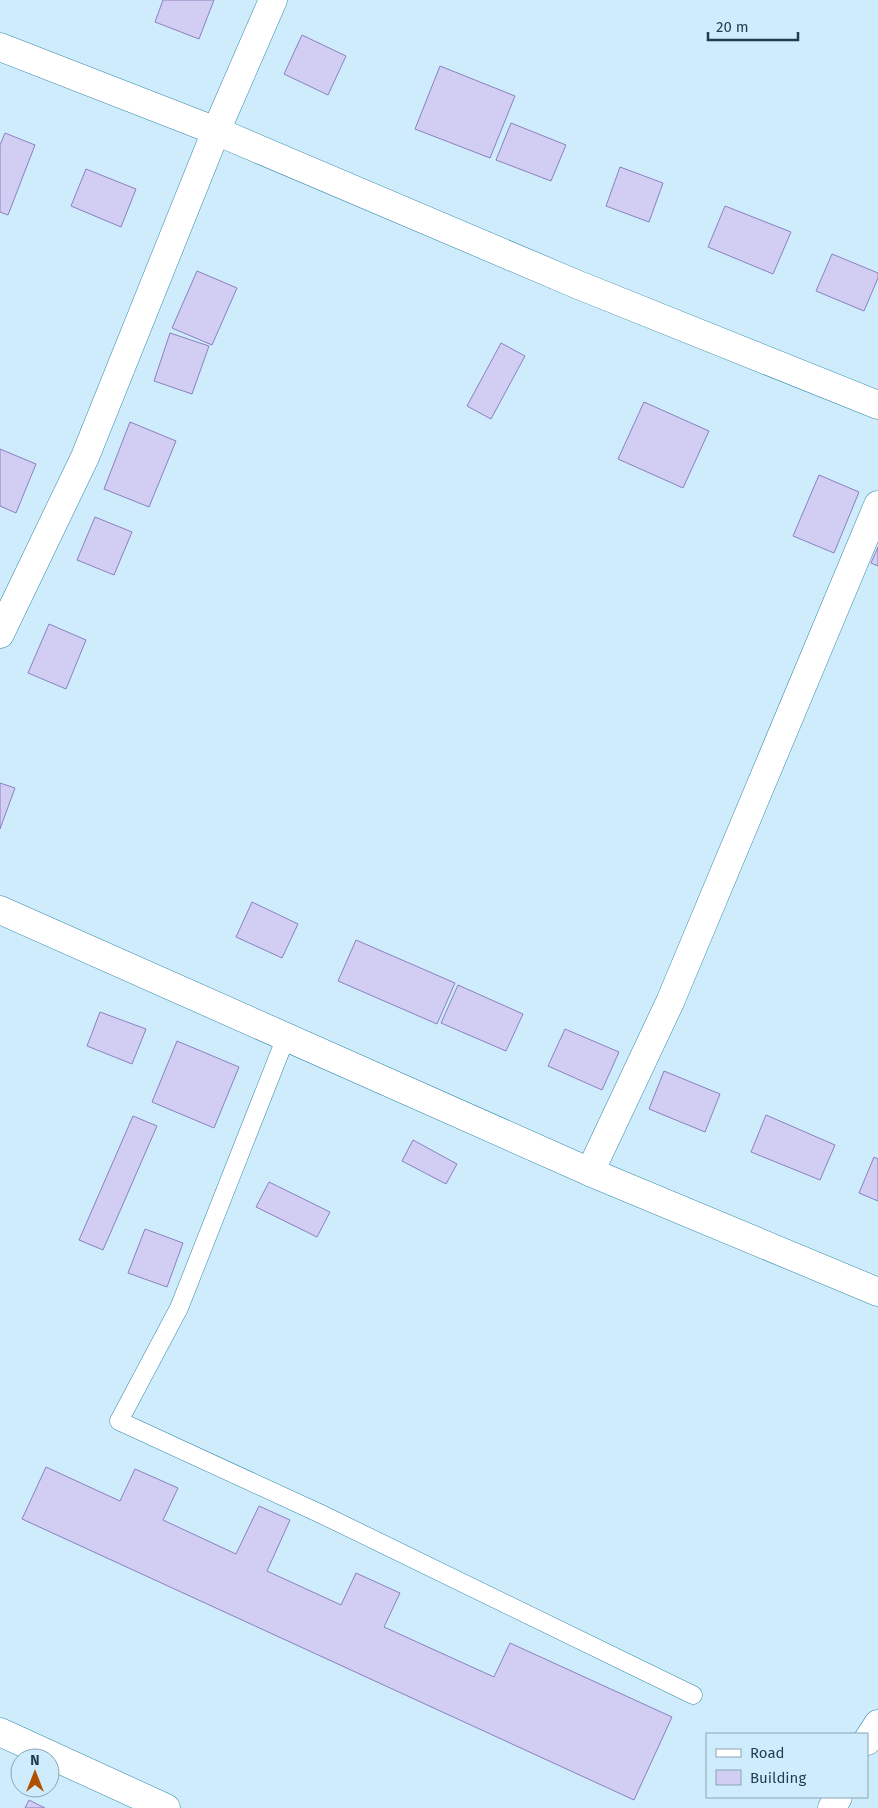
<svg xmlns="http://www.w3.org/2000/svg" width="878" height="1808" font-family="'Fira Sans',sans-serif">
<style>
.building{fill:#d1cdf3;stroke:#8a81c1}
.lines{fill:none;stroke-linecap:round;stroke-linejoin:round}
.service-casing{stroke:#3687aa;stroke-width:19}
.minor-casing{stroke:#3687aa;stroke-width:29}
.service{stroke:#fff;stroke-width:18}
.minor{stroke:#fff;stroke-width:28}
</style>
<rect width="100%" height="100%" fill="#cfecfc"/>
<g class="building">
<polygon points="163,0 214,0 199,39 155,22"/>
<polygon points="302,35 346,56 328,95 284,74"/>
<polygon points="440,66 515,96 490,158 415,129"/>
<polygon points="511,123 566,145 551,181 496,160"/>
<polygon points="5,133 35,145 8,215 0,212 0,145"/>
<polygon points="620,167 663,183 649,222 606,206"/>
<polygon points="86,169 136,189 121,227 71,206"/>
<polygon points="725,206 791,232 773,274 708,247"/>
<polygon points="832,254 878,273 878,278 864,311 816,291"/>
<polygon points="197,271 237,288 212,345 172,328"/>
<polygon points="170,333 209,346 192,394 154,381"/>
<polygon points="501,343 525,356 491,419 467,406"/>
<polygon points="644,402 709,431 683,488 618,459"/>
<polygon points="130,422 176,441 149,507 104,489"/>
<polygon points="0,449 36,464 16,513 0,506"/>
<polygon points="819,475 859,492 834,553 793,536"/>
<polygon points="95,517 132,532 114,575 77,560"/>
<polygon points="878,547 878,566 871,563"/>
<polygon points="49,624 86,640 66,689 28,673"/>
<polygon points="0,783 15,788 0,829"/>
<polygon points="252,902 298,924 282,958 236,937"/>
<polygon points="356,940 455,983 437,1024 338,981"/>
<polygon points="458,985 523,1014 506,1051 441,1023"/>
<polygon points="100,1012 146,1029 132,1064 87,1046"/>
<polygon points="565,1029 619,1052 602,1090 548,1066"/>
<polygon points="177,1041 239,1067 214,1128 152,1102"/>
<polygon points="664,1071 720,1094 705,1132 649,1109"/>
<polygon points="766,1115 835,1145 820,1180 751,1152"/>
<polygon points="133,1116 157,1126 103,1250 79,1240"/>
<polygon points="413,1140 457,1164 446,1184 402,1161"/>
<polygon points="874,1157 878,1159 878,1201 859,1193"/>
<polygon points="269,1182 330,1212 317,1237 256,1207"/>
<polygon points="145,1229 183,1243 167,1287 128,1273"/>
<polygon points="46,1467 120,1501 135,1469 178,1488 163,1520 236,1554 259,1506 290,1520 267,1571 341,1605 356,1573 400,1593 384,1627 494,1677 510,1643 672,1717 634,1800 22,1519"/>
<polygon points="29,1800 45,1808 25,1808"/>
</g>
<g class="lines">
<defs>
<polyline id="service" points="286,1037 179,1308 119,1421 321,1514 693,1695"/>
<g id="minor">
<polyline points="0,47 216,131 576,284 878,405"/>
<polyline points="0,634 85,457 216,131 273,0"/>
<polyline points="0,910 590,1172 878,1292"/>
<polyline points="590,1172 670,1002 878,505"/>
<polyline points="0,1732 166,1808"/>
<polyline points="867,1741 878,1724"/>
<polyline points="832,1808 838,1797"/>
</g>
</defs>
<use href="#service" class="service-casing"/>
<use href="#minor" class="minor-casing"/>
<use href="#service" class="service"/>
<use href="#minor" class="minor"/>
</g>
<rect x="706" y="1733" width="162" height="65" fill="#cfecfc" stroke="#88a6b6"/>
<rect x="716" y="1749" width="25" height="8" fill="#ffffff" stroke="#88a6b6"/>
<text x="750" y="1758" font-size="15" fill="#1d3e4d">Road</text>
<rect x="716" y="1770" width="25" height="15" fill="#d1cdf3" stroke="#88a6b6"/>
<text x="750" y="1783" font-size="15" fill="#1d3e4d">Building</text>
<g transform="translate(35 1773)"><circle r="24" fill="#cfecfc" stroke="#88a6b6"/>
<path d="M0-4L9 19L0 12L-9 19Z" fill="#b05101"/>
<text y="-8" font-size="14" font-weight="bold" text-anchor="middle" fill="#1d3e4d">N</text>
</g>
<path d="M708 32v8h90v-8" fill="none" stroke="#1d3e4d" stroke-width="2.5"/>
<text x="716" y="32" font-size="15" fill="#1d3e4d" stroke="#cfecfc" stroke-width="4" paint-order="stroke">20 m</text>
</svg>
